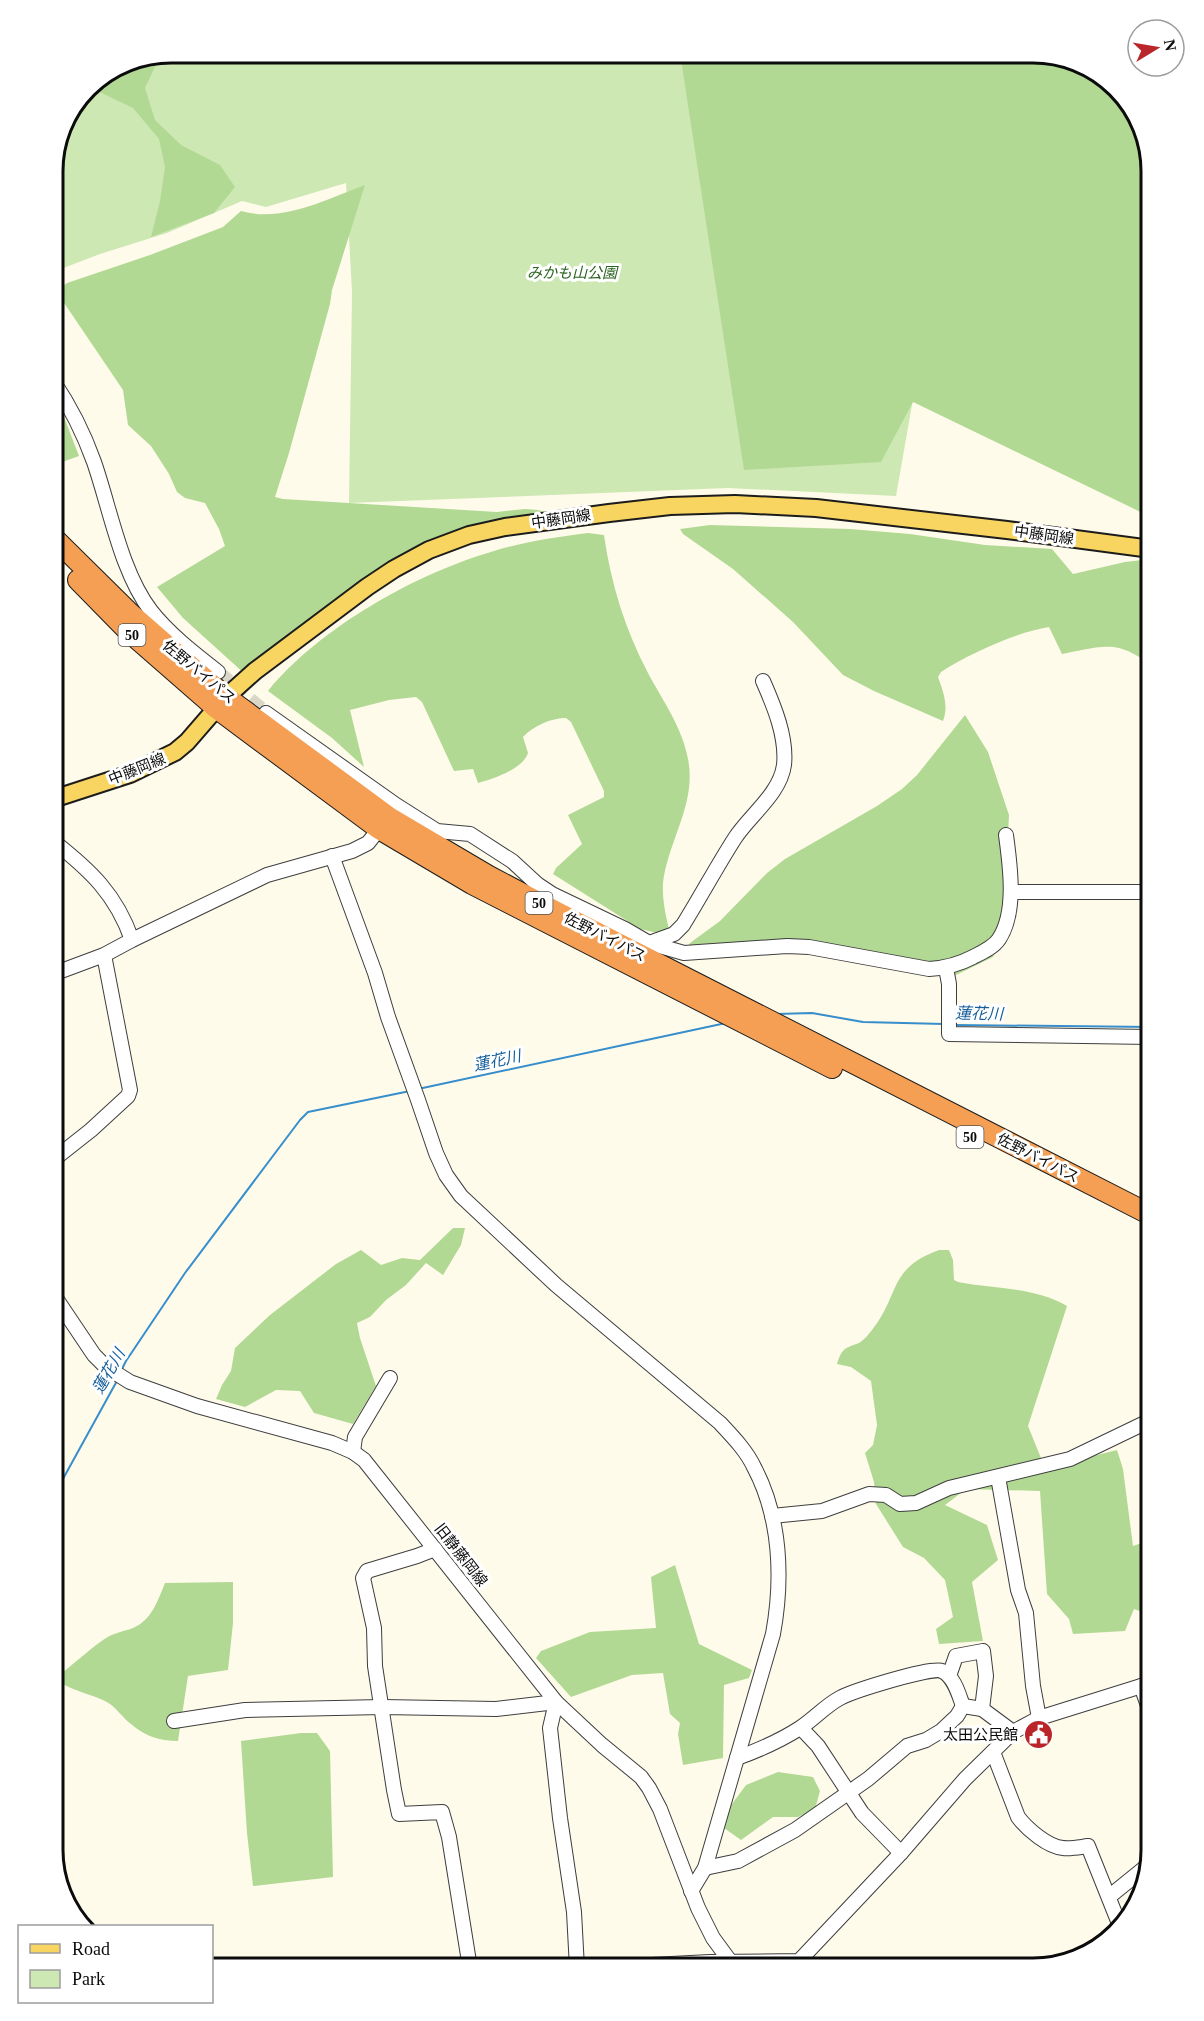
<svg xmlns="http://www.w3.org/2000/svg" width="1204" height="2021" font-family="'Times New Roman','Noto Sans JP',serif">
<style>
.green{fill:#cee8b4}
.forest{fill:#b2d994}
.lines{fill:none;stroke-linecap:round;stroke-linejoin:round}
.stream{stroke:#378ecc;stroke-width:2}
.minor-tunnel{stroke:#dad7c9;stroke-width:14;stroke-dasharray:14 7;stroke-linecap:butt}
.minor-casing{stroke:#3e3e3e;stroke-width:16}
.major-casing{stroke:#1c1c1c;stroke-width:20}
.highway-casing{stroke:#1c1c1c;stroke-width:22}
.minor{stroke:#fff;stroke-width:14}
.major{stroke:#f8d561;stroke-width:16}
.highway{stroke:#f49f53;stroke-width:20}
.labels{text-anchor:middle;stroke-width:6;stroke-linejoin:round;paint-order:stroke}
.shield{fill:#fff;stroke:#545454;stroke-width:1.5}
.shield-label{font-size:14px;font-weight:bold;fill:#0b0b0b}
.park-label{font-size:15px;font-style:italic;fill:#2a621d;stroke:#fff}
.street-label{font-size:15px;fill:#0b0b0b;stroke:#fff}
.poi-label{font-size:15px;fill:#0b0b0b;stroke:#fff;text-anchor:end}
.water-label{font-size:16px;font-style:italic;fill:#165f9b;stroke:#fff}
.rim{fill:none;stroke:#0b0b0b;stroke-width:3}
</style>
<rect width="100%" height="100%" fill="#fffbea"/>
<polygon class="green" points="171,53 1041,53 1099,73 1139,119 1151,171 1151,519 919,365 896,496 728,488 349,503 352,292 346,183 266,207 242,201 167,233 100,254 53,272 53,163 62,125 87,87 126,61"/>
<g class="forest">
<polygon points="680,53 1041,53 1099,73 1139,119 1151,171 1151,517 913,402 881,462 744,470"/>
<polygon points="161,54 145,88 155,120 181,145 220,165 235,187 214,213 151,237 160,201 165,167 159,139 133,108 89,87 87,88 126,61"/>
<path d="M365,185L332,290L330,304L289,453L275,497L283,499L497,512L525,509L538,510L553,514L379,571L330,604L295,631L246,675L183,618L157,587L225,546L219,529L205,503L185,498L177,492L169,474L151,446L128,425L123,390L56,291L67,283L150,255L223,227L241,211C282,223 327,199 365,185Z"/>
<polygon points="53,397 64,417 79,456 54,465"/>
<path d="M710,525L850,529L910,534L985,545L1052,549L1073,574L1125,562L1151,559V651L1145,660C1137,656 1128,650 1119,648C1102,644 1079,651 1062,654L1049,627C1016,632 969,654 941,672L938,677C943,691 949,706 943,721L874,691L843,675L793,622L733,569L683,534L680,529Z"/>
<path d="M588,533L604,535C611,584 625,629 648,673C663,701 682,727 688,759C697,803 668,841 663,883C662,900 666,917 670,933L662,934L640,929L553,874L556,868L582,844L568,815L604,797V791L571,722L566,718C551,718 533,726 523,737L528,753C523,769 493,779 478,783L473,769L454,771L422,702L416,697L389,700L350,710L364,767L332,738L268,691C319,628 417,573 494,551C524,542 556,537 588,533Z"/>
<polygon points="965,715 988,752 1009,815 1003,940 993,957 952,977 945,977 818,952 688,946 690,943 720,921 767,873 785,859 877,806 902,789 917,775"/>
<polygon points="453,1228 465,1228 461,1245 443,1275 426,1263 406,1285 386,1300 370,1317 357,1323 360,1338 376,1386 353,1424 314,1413 300,1391 276,1390 245,1407 216,1399 222,1385 231,1371 235,1348 270,1315 336,1264 361,1250 381,1265 402,1258 420,1260"/>
<path d="M939,1250H949L953,1260L954,1280L958,1282C994,1289 1035,1287 1067,1306L1028,1426L1045,1468L1117,1450L1123,1469L1133,1546L1150,1540L1151,1536V1615L1134,1609L1125,1631L1073,1634L1069,1619L1047,1594L1040,1491L966,1489L945,1505L987,1525L998,1560L972,1582L983,1641L939,1644L936,1629L953,1617L945,1580L924,1558L903,1547L876,1504L874,1482L865,1453L873,1445L877,1425L871,1381L851,1367L837,1364C838,1360 840,1354 843,1351C846,1347 854,1345 859,1343C864,1340 869,1334 872,1330C900,1295 888,1268 939,1250Z"/>
<polygon points="675,1565 699,1644 752,1670 749,1678 724,1685 723,1758 683,1765 678,1734 680,1723 670,1714 663,1673 632,1675 571,1697 536,1658 541,1651 590,1632 656,1628 651,1577"/>
<path d="M233,1582V1623L228,1670L188,1676L178,1741C159,1741 145,1736 131,1724C123,1718 118,1710 110,1704C93,1693 70,1692 55,1678C72,1666 86,1652 103,1640C112,1633 122,1632 133,1628C152,1620 158,1600 165,1583Z"/>
<polygon points="301,1733 317,1733 330,1751 333,1877 253,1886 247,1833 241,1741"/>
<polygon points="778,1772 813,1777 820,1791 815,1809 798,1817 773,1817 741,1840 724,1828 729,1808 746,1785"/>
</g>
<g class="lines">
<g class="stream">
<polyline points="776,1014 812,1013 863,1022 944,1024"/>
<polyline points="955,1025 1151,1027"/>
<polyline points="418,1089 726,1023"/>
<polyline points="121,1371 126,1361 185,1273 300,1120 308,1112 410,1091"/>
<polyline points="53,1497 118,1379"/>
</g>
<polyline class="minor-tunnel" points="218,672 266,713"/>
<defs>
<g id="minor">
<path d="M53,381C70,406 84,434 94,462C110,508 121,572 151,611C169,634 195,654 218,672"/>
<path d="M266,713L396,805L437,831L470,834L512,861L537,884L552,894L625,929L649,943L684,953L787,946L809,947L929,969C945,968 958,965 973,957C981,953 994,947 999,939C1017,912 1010,865 1006,835"/>
<path d="M53,841C90,870 116,894 132,940"/>
<path d="M332,856L375,973L388,1017L418,1100L436,1153L446,1175L461,1196L556,1285L720,1423C732,1436 746,1450 754,1467C781,1518 783,1579 773,1634L705,1868L691,1891"/>
<polyline points="1011,892 1151,892"/>
<path d="M649,943L674,934L683,925C701,896 717,866 735,838C750,815 780,794 784,765C787,737 774,706 763,681"/>
<polyline points="946,968 949,984 949,1034 1151,1037"/>
<polyline points="53,974 104,955 132,940 267,875 352,851 368,843 383,824"/>
<polyline points="53,1160 91,1130 128,1096 130,1090 104,955"/>
<polyline points="53,1294 94,1355 106,1367 130,1382 197,1406 332,1443 353,1452 364,1460 556,1702 602,1745 641,1777 649,1788 660,1809 698,1908 713,1938 735,1968"/>
<polyline points="353,1452 355,1437 390,1378"/>
<polyline points="998,1477 1018,1590 1026,1613 1033,1686 1039,1718"/>
<polyline points="772,1516 822,1511 869,1494 886,1495 900,1504 916,1503 949,1488 1070,1459 1151,1420"/>
<polyline points="435,1549 417,1556 367,1571 363,1578 374,1628 375,1666 394,1790 399,1814 442,1812 449,1837 470,1968"/>
<polyline points="949,1676 956,1656 983,1651 986,1676 982,1709 1013,1732"/>
<polyline points="1141,1686 1151,1714"/>
<polyline points="174,1721 245,1710 382,1707 496,1709 556,1702 550,1728 560,1818 574,1912 577,1968"/>
<polyline points="801,1728 818,1746 862,1813 901,1853"/>
<path d="M993,1752L1018,1817C1027,1829 1048,1847 1063,1848C1071,1849 1080,1847 1088,1846L1120,1926"/>
<path d="M737,1758C759,1750 780,1741 800,1728C814,1719 825,1706 840,1698C853,1691 932,1666 942,1671C954,1676 959,1695 963,1706"/>
<polyline points="705,1868 738,1861 795,1830 868,1779 907,1746 926,1740 941,1731 957,1716 963,1706 982,1709"/>
<polyline points="1110,1896 1147,1866"/>
<polyline points="799,1961 813,1968"/>
<polyline points="594,1968 710,1962 799,1961 901,1853 965,1779 1013,1732 1039,1718 1151,1683"/>
</g>
<polyline id="major" points="53,799 130,774 175,752 187,742 226,697 255,671 367,587 394,569 429,550 469,535 505,527 609,513 670,506 735,504 816,508 1007,530 1151,549"/>
<g id="highway">
<polyline points="53,537 131,614 226,697 256,719 389,817 489,876 555,911 1151,1215"/>
<polyline points="78,580 129,632 216,708 379,829 472,884 832,1068"/>
</g>
</defs>
<use href="#minor" class="minor-casing"/>
<use href="#major" class="major-casing"/>
<use href="#highway" class="highway-casing"/>
<use href="#minor" class="minor"/>
<use href="#major" class="major"/>
<use href="#highway" class="highway"/>
</g>
<defs>
<symbol id="civic-disc" viewBox="-11 -11 22 22"><circle r="9.5" fill="#ba252a" stroke="#fff"/><path d="M-.6-6.5H3V-4.5H.6V-3L4-1V1h2V6H-6V1h2V-1L-.6-3ZM-1.2 2.5V6h2.4V2.5Z" fill="#fff"/></symbol>
</defs>
<g fill-rule="evenodd">
<use href="#civic-disc" x="1022" y="1718" width="33" height="33"/>
</g>
<g class="labels">
<g class="shield">
<rect x="118.5" y="624" width="27" height="22" rx="4.5"/>
<rect x="525.5" y="892" width="27" height="22" rx="4.5"/>
<rect x="956.5" y="1126" width="27" height="22" rx="4.5"/>
</g>
<g class="shield-label">
<text x="132" y="640">50</text>
<text x="539" y="908">50</text>
<text x="970" y="1142">50</text>
</g>
<g class="park-label">
<text x="572" y="278">みかも山公園</text>
</g>
<g class="street-label">
<text transform="translate(561 519) rotate(-8)" y="5">中藤岡線</text>
<text transform="translate(1044 535) rotate(8)" y="5">中藤岡線</text>
<text transform="translate(199 672) rotate(40)" y="5">佐野バイパス</text>
<text transform="translate(137 769) rotate(-22)" y="5">中藤岡線</text>
<text transform="translate(605 937) rotate(27)" y="5">佐野バイパス</text>
<text transform="translate(1038 1158) rotate(27)" y="5">佐野バイパス</text>
<text transform="translate(461 1555) rotate(52)" y="5">旧静藤岡線</text>
</g>
<g class="poi-label">
<text x="1018" y="1740">太田公民館</text>
</g>
<g class="water-label">
<text transform="translate(979 1013) rotate(1)" y="6">蓮花川</text>
<text transform="translate(497 1060) rotate(-12)" y="6">蓮花川</text>
<text transform="translate(108 1371) rotate(-60)" y="6">蓮花川</text>
</g>
</g>
<path d="M0 0H1204V2021H0ZM171 63H1033A108 108 0 0 1 1141 171V1850A108 108 0 0 1 1033 1958H171A108 108 0 0 1 63 1850V171A108 108 0 0 1 171 63Z" fill="#fff" fill-rule="evenodd"/>
<path class="rim" d="M171 63H1033A108 108 0 0 1 1141 171V1850A108 108 0 0 1 1033 1958H171A108 108 0 0 1 63 1850V171A108 108 0 0 1 171 63Z"/>
<rect x="18" y="1925" width="195" height="78" fill="#ffffff" stroke="#9d9d9d" stroke-width="1.5"/>
<rect x="30" y="1944" width="30" height="9" fill="#f8d561" stroke="#9d9d9d" stroke-width="1.5"/>
<text x="72" y="1955" font-size="18" fill="#0b0b0b">Road</text>
<rect x="30" y="1970" width="30" height="18" fill="#cee8b4" stroke="#9d9d9d" stroke-width="1.5"/>
<text x="72" y="1985" font-size="18" fill="#0b0b0b">Park</text>
<g transform="translate(1156 48) rotate(79)"><circle r="28" fill="#ffffff" stroke="#9d9d9d" stroke-width="1.5"/>
<path d="M0-4.5L10 22L0 15L-10 22Z" fill="#ba252a"/>
<text y="-9" font-size="16" font-weight="bold" text-anchor="middle" fill="#0b0b0b">N</text>
</g>
</svg>
